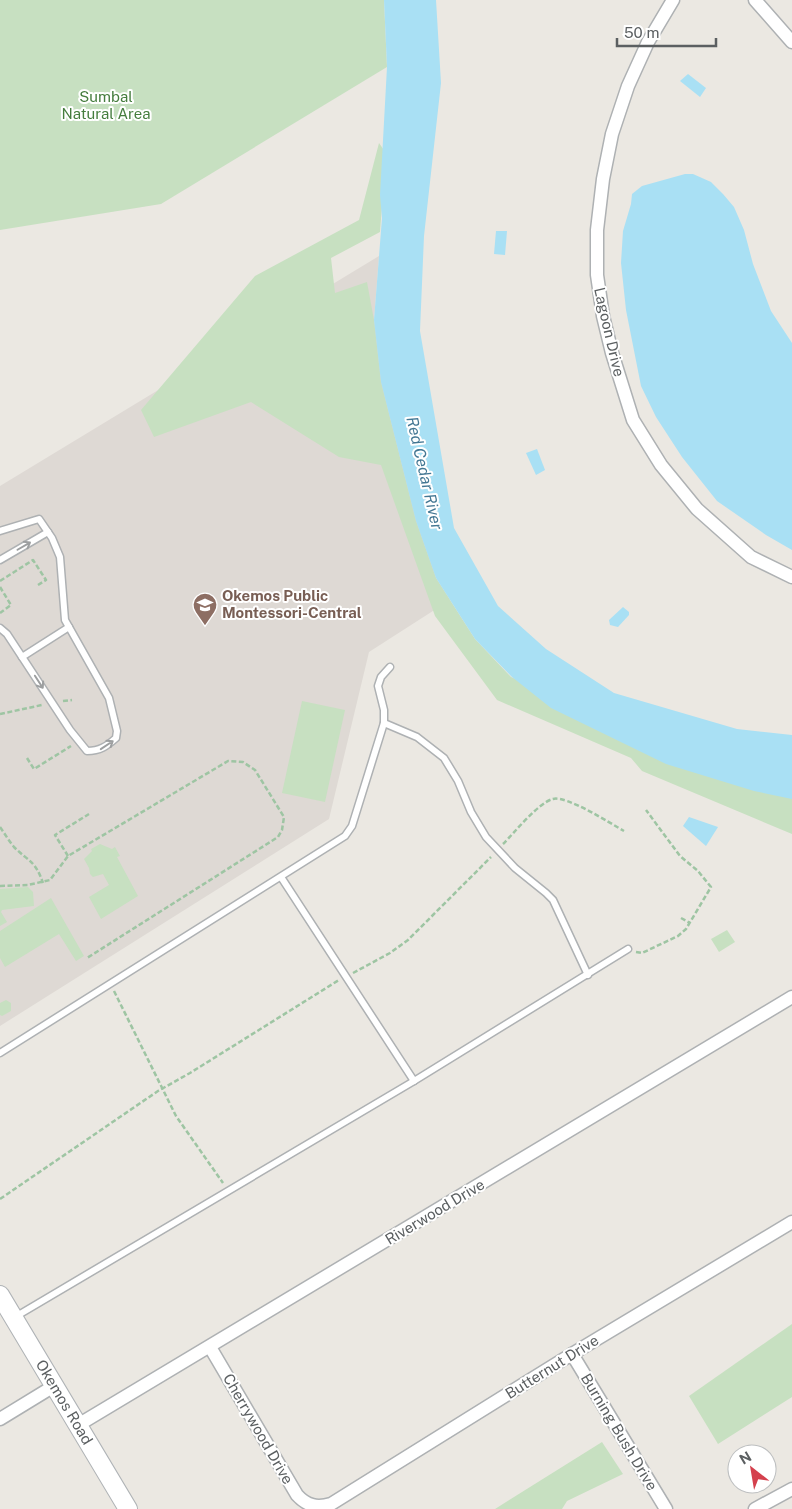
<svg xmlns="http://www.w3.org/2000/svg" width="792" height="1509" font-family="'Public Sans',sans-serif">
<style>
.education{fill:#ded9d4}
.green{fill:#c7e0c1}
.water{fill:#a9e0f4}
.lines{fill:none;stroke-linecap:round;stroke-linejoin:round}
.service-casing{stroke:#aeb1b3;stroke-width:9}
.minor-casing{stroke:#aeb1b3;stroke-width:15}
.secondary-casing{stroke:#afb3b6;stroke-width:20}
.path{stroke:#9ec5a3;stroke-width:2.5;stroke-dasharray:5 2.5;stroke-linecap:butt}
.service{stroke:#fff;stroke-width:6}
.minor{stroke:#fff;stroke-width:12}
.secondary{stroke:#fff;stroke-width:18}
.oneway{stroke:#9d9fa0}
.labels{text-anchor:middle;stroke-width:4;stroke-linejoin:round;paint-order:stroke}
.park-label{font-size:15px;fill:#457d3e;stroke:#fff}
.street-label{font-size:15px;fill:#5b5f61;stroke:#fff}
.education-label{font-size:15px;font-weight:bold;fill:#785e54;stroke:#fff;text-anchor:start}
.water-label{font-size:16px;font-style:italic;fill:#437793;stroke:#fff}
</style>
<rect width="100%" height="100%" fill="#ebe8e2"/>
<polygon class="education" points="379,256 374,320 436,578 450,600 369,652 329,819 0,1026 0,486"/>
<g class="green">
<polygon points="0,0 384,0 387,67 161,204 0,230"/>
<polygon points="379,143 386,153 380,232 331,258 335,293 367,282 374,320 381,382 416,521 436,578 475,639 511,677 792,795 792,834 642,771 631,758 497,700 435,616 381,465 339,457 251,402 154,437 141,410 255,276 359,220"/>
<polygon points="302,701 345,710 325,802 282,793"/>
<polygon points="100,844 112,849 115,847 120,856 117,857 138,896 101,919 89,897 109,885 103,874 93,877 90,874 89,868 84,859 92,851 91,849"/>
<polygon points="28,887 33,892 34,906 2,910 1,912 7,922 0,926 0,889"/>
<polygon points="51,898 84,956 76,961 59,934 5,967 0,958 0,931"/>
<polygon points="727,930 735,942 719,952 711,939"/>
<polygon points="6,1000 11,1003 11,1011 2,1016 0,1015 0,1003"/>
<polygon points="792,1324 792,1397 718,1444 689,1396"/>
<polygon points="602,1442 623,1474 567,1501 562,1509 495,1509"/>
</g>
<g class="water">
<polygon points="384,0 436,0 441,83 424,236 420,331 454,528 498,606 546,649 614,693 737,729 792,735 792,799 754,791 666,764 551,708 512,677 475,639 436,578 416,521 381,382 374,320 382,218 380,195 387,67"/>
<polygon points="688,74 706,88 700,97 680,81"/>
<polygon points="685,174 693,174 711,182 723,194 734,207 744,230 753,264 771,311 792,343 792,550 766,535 717,501 682,457 656,417 641,386 626,310 621,263 623,231 631,204 632,194 642,186"/>
<polygon points="496,231 507,231 505,255 494,254"/>
<polygon points="537,449 545,470 536,475 526,453"/>
<polygon points="623,607 629,612 629,615 618,627 610,625 609,620"/>
<polygon points="689,817 718,827 706,846 683,826"/>
</g>
<g class="lines">
<defs>
<g id="service">
<path d="M0,531L39,519L52,538L60,557L65,620L109,698L117,731L116,738C107,746 100,751 87,751L70,730L7,634L0,628"/>
<polyline points="0,560 48,532"/>
<polyline points="22,657 69,627"/>
<polyline points="384,723 417,737 444,758 458,781 471,812 486,837 515,868 546,893 553,900 588,975"/>
<polyline points="281,877 414,1081"/>
<polyline points="0,1053 345,836 352,826 384,723 384,710 378,686 381,677 390,667"/>
<polyline points="15,1317 414,1081 628,949"/>
</g>
<g id="minor">
<polyline points="673,0 648,42 628,86 612,134 603,179 597,230 597,275 603,316 612,353 633,420 661,465 697,509 751,557 792,577"/>
<polyline points="755,0 792,42"/>
<path d="M210,1347L297,1495C307,1506 317,1508 331,1504L572,1354L792,1222"/>
<polyline points="572,1354 666,1509"/>
<polyline points="0,1419 54,1386"/>
<polyline points="78,1425 792,997"/>
<polyline points="755,1509 792,1489"/>
</g>
<g id="secondary">
<path id="s1" d="M0,1295L128,1509"/>
</g>
</defs>
<use href="#service" class="service-casing"/>
<use href="#minor" class="minor-casing"/>
<use href="#secondary" class="secondary-casing"/>
<g class="path">
<polyline points="0,581 33,560 46,580 38,585"/>
<polyline points="0,587 11,605 0,613"/>
<polyline points="63,701 72,700"/>
<polyline points="0,714 42,705"/>
<polyline points="27,758 34,769 71,746"/>
<path d="M0,827C5,834 9,841 14,847C29,862 35,860 43,883"/>
<path d="M503,844C514,833 539,802 553,799C566,795 610,823 624,831"/>
<polyline points="68,856 55,835 89,814"/>
<polyline points="0,886 28,885 50,880 68,856 228,761 243,762 255,770 284,817 282,830 278,837 87,958"/>
<polyline points="681,918 690,923"/>
<polyline points="636,952 642,953 678,936 686,929 711,887 698,871 680,856 646,810"/>
<polyline points="353,973 390,953 408,940 491,857"/>
<polyline points="114,991 176,1116 223,1183"/>
<polyline points="0,1199 158,1091 190,1073 339,980"/>
</g>
<use href="#service" class="service"/>
<use href="#minor" class="minor"/>
<use href="#secondary" class="secondary"/>
</g>
<defs><path id="oneway-shaft" d="M-6 0H5M1.5-3L5.5 0L1.5 3" fill="none" stroke-width="1.6" stroke-linecap="round" stroke-linejoin="round" transform="scale(1.25)"/></defs>
<g class="oneway">
<use href="#oneway-shaft" transform="translate(24 546) rotate(-30)"/>
<use href="#oneway-shaft" transform="translate(39 682) rotate(57)"/>
<use href="#oneway-shaft" transform="translate(107 745) rotate(-34)"/>
</g>
<defs>
<symbol id="school-pin" viewBox="-11 -11 22 30"><path d="M0 17L-7.5 6A9.5 9.5 0 1 1 7.5 6Z" fill="#8d6e63" stroke="#fff"/><path d="M0-5L7-2L0 1L-7-2ZM-4 1L0 2.5L4 1V4Q0 6-4 4Z" fill="#fff"/></symbol>
</defs>
<g fill-rule="evenodd">
<use href="#school-pin" x="191" y="591" width="28" height="38"/>
</g>
<g class="labels">
<g class="park-label">
<text x="106" y="102">Sumbal<tspan x="106" dy="17">Natural Area</tspan></text>
</g>
<g class="street-label">
<text transform="translate(609 332) rotate(77)" y="5">Lagoon Drive</text>
<text transform="translate(435 1212) rotate(-31)" y="5">Riverwood Drive</text>
<text transform="translate(552 1367) rotate(-32)" y="5">Butternut Drive</text>
<text dy="5" stroke="none"><textPath href="#s1" startOffset="125">Okemos Road</textPath></text>
<text transform="translate(258 1429) rotate(60)" y="5">Cherrywood Drive</text>
<text transform="translate(619 1432) rotate(59)" y="5">Burning Bush Drive</text>
</g>
<g class="education-label">
<text x="222" y="601">Okemos Public<tspan x="222" dy="17">Montessori-Central</tspan></text>
</g>
<g class="water-label">
<text transform="translate(425 473) rotate(77)" y="6">Red Cedar River</text>
</g>
</g>
<g transform="translate(752 1469) rotate(329)"><circle r="24" fill="#ffffff" stroke="#bdbfc0"/>
<path d="M0-4L9 19L0 12L-9 19Z" fill="#d4404d"/>
<text y="-8" font-size="14" font-weight="bold" text-anchor="middle" fill="#5b5f61">N</text>
</g>
<path d="M617 38v8h99v-8" fill="none" stroke="#5b5f61" stroke-width="2.5"/>
<text x="624" y="38" font-size="15" fill="#5b5f61" stroke="#ffffff" stroke-width="4" paint-order="stroke">50 m</text>
</svg>
